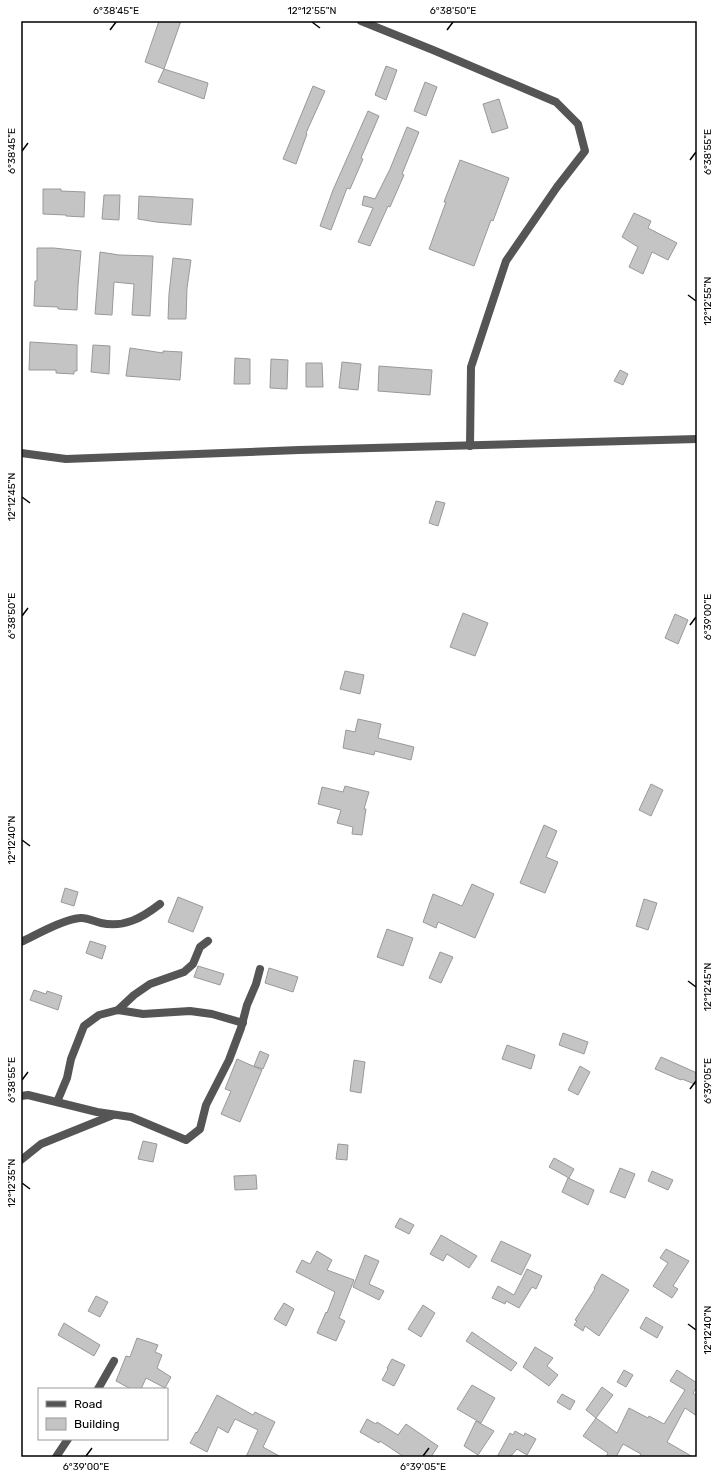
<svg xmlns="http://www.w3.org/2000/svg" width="718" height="1478" font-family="Rubik,sans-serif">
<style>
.building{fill:#c4c4c4;stroke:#999}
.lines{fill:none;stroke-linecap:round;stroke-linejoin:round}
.street{stroke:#555;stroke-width:8}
.ticks{fill:none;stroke:#000;stroke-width:1.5}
.neatline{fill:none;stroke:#000;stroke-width:1.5}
.ticks-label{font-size:10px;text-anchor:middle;fill:#000}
</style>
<rect width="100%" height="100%" fill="#fff"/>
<g class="building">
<polygon points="159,21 181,21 164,69 145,62"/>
<polygon points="386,66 397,70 386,100 375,95"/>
<polygon points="164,69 208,83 204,99 158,82"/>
<polygon points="425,82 437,87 426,116 414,111"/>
<polygon points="313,86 325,91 306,133 307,134 296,164 283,159"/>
<polygon points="499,99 508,128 492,133 483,104"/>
<polygon points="368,111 379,116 361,158 363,159 350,189 347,188 331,230 320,226 333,190"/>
<polygon points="407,127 419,132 402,174 404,175 390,207 388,206 370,246 358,242 373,208 362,205 364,196 375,199 390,169"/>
<polygon points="460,160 509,178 493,221 491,220 474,266 429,249 446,202 444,202"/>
<polygon points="43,189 61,189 61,191 85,192 84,217 66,216 66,215 43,214"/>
<polygon points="104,195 120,195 119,220 102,219"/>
<polygon points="139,196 193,199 191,225 156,222 138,219"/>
<polygon points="634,213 651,221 648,228 677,243 668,260 652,252 643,274 629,267 638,247 622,237"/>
<polygon points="37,248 54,248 81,251 78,286 77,310 58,309 58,307 34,306 35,281 37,281"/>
<polygon points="100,252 119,255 153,256 150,316 132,315 134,284 114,282 112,315 95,314"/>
<polygon points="173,258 191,260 187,288 186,319 168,319 169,294"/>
<polygon points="30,342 77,345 77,371 74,371 74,374 56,373 56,370 29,370"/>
<polygon points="93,345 110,346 109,374 91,372"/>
<polygon points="130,348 163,353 163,351 182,352 180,380 126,376"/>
<polygon points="235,358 250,359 250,384 234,384"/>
<polygon points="271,359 288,360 287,389 270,388"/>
<polygon points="342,362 361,364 358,390 339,388"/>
<polygon points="306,363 322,363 323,387 306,387"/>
<polygon points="379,366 432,370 430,395 378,391"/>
<polygon points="620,370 628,374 623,385 614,381"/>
<polygon points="436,501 445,503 438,526 429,523"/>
<polygon points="463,613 488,623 475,656 450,647"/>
<polygon points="675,614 688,620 678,644 665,638"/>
<polygon points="345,671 364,675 360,694 340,689"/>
<polygon points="358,719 381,724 378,738 414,747 411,760 375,751 374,755 343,748 346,730 355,732"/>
<polygon points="651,784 663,790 651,816 639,810"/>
<polygon points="345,786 369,792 364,809 366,809 362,835 352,834 353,827 337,823 341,810 318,804 322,787 343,792"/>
<polygon points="544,825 557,831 546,857 558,862 545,893 520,883"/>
<polygon points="472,884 494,894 475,938 438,922 436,928 423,922 433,894 462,906"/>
<polygon points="65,888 78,892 74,906 61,902"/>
<polygon points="178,897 203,907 193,932 168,922"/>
<polygon points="644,899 657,903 648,930 636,926"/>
<polygon points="387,929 413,938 403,966 377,957"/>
<polygon points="90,941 106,946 102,959 86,953"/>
<polygon points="440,952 453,957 441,983 429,978"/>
<polygon points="198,966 224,974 220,985 194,977"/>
<polygon points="269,968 298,977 293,992 265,983"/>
<polygon points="34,990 46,994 47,991 62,996 58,1010 30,1000"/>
<polygon points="563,1033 588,1042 584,1054 559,1045"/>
<polygon points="507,1045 535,1055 531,1069 502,1059"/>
<polygon points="260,1051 269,1055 263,1069 254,1066"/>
<polygon points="661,1057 697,1073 697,1085 682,1079 681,1080 655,1069"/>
<polygon points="237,1059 262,1070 240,1122 221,1114 231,1091 225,1089"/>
<polygon points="354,1060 365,1062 361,1093 350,1091"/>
<polygon points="580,1066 590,1072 578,1095 568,1090"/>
<polygon points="143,1141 157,1144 153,1162 138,1159"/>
<polygon points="338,1144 348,1145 347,1160 336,1159"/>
<polygon points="554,1158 574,1169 569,1178 549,1167"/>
<polygon points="620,1168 635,1174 625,1198 610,1192"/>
<polygon points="652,1171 673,1180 668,1190 648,1181"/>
<polygon points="256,1175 257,1189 235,1190 234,1176"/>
<polygon points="568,1178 594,1190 588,1205 562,1192"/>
<polygon points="400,1218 414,1225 409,1234 395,1227"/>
<polygon points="441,1235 477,1256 469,1268 447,1254 443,1261 430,1254"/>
<polygon points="501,1241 531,1255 521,1275 491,1261"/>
<polygon points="666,1249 689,1261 673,1286 678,1289 672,1298 653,1286 668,1263 660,1258"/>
<polygon points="317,1251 332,1260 327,1270 354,1280 339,1318 345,1321 336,1341 317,1333 326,1312 327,1313 335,1292 296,1272 302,1260 310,1264"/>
<polygon points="365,1255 379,1261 369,1284 384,1291 379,1300 353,1287"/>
<polygon points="527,1269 542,1276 536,1289 532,1287 519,1308 506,1301 505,1304 492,1298 498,1286 514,1295"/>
<polygon points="602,1274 629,1290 599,1336 585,1326 583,1331 574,1325 577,1321 575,1320 595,1289 594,1288"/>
<polygon points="96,1296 108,1302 100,1317 88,1311"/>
<polygon points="284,1303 294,1309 286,1326 274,1319"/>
<polygon points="423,1305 435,1313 421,1337 408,1329"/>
<polygon points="646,1317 663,1327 657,1338 640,1328"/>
<polygon points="64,1323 100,1345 94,1356 58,1335"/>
<polygon points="472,1332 517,1363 511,1371 466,1341"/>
<polygon points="137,1338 158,1345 155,1352 162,1355 157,1368 171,1377 165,1388 146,1378 141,1389 131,1389 116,1381 126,1356 130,1357"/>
<polygon points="535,1347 553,1358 547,1366 558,1375 549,1386 523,1367"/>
<polygon points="392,1359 405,1365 394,1386 382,1380 388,1369 387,1368"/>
<polygon points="624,1370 633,1375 626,1387 617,1382"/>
<polygon points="677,1370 697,1383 697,1387 693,1393 697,1396 697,1416 685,1408 667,1442 693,1457 639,1457 641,1454 623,1444 616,1457 606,1457 608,1453 583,1436 596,1418 617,1433 629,1408 648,1418 649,1416 664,1424 685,1390 670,1381"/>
<polygon points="472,1385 495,1398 481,1423 457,1409"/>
<polygon points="602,1387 613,1395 596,1418 586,1410"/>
<polygon points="562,1394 575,1401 570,1410 557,1402"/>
<polygon points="217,1395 253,1415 255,1412 275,1422 263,1447 281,1457 246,1457 258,1430 235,1419 228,1433 218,1427 207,1452 190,1443 196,1432 197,1433"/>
<polygon points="367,1419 376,1424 377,1422 398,1435 406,1424 438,1446 431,1457 404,1457 380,1441 379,1443 360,1432"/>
<polygon points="476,1421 494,1431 478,1455 464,1446"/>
<polygon points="515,1431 524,1436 525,1433 536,1439 527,1455 517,1449 510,1457 497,1457 510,1433 513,1435"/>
</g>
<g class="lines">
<g class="street">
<polyline points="361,21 433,50 556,102 578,124 585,151 557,187 506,261 471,367 470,446"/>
<polyline points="21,453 66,459 299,450 697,439"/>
<path d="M21,942C38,934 62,920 80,918C87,917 95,922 101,923C124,928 142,918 160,904"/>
<polyline points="118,1010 134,995 150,984 184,972 193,964 200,947 208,941"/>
<polyline points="21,1096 28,1095 97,1112 131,1117 186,1140 200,1129 206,1105 229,1060 241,1028 247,1005 256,984 260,969"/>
<polyline points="57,1102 67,1078 71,1059 84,1026 99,1015 118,1010 143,1014 190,1011 212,1014 243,1023"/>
<polyline points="21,1160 41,1144 113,1115"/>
<polyline points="98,1389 114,1361"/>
<polyline points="56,1457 68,1439"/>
</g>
</g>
<path class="ticks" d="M312,22L320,28M110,30L116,22M447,30L453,22M22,151L28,143M690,160L696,152M688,295L696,301M22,497L30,503M22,616L28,608M690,625L696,617M22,840L30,846M688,981L696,987M22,1080L28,1072M690,1089L696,1081M22,1183L30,1189M688,1324L696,1330M86,1456L92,1448M423,1456L429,1448"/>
<rect width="718" height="1478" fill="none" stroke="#ffffff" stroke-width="44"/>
<rect x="38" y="1388" width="130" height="52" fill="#ffffff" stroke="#999999"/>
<rect x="46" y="1401" width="20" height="6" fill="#555555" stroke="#999999"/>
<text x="74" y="1408" font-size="12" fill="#000000">Road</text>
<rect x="46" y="1418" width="20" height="12" fill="#c4c4c4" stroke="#999999"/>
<text x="74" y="1428" font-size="12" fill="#000000">Building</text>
<rect x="22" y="22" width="674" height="1434" class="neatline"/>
<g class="ticks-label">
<text x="116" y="14">6°38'45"E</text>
<text x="312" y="14">12°12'55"N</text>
<text x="453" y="14">6°38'50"E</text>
<text transform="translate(11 151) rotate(-90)" y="4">6°38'45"E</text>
<text transform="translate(707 152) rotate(-90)" y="4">6°38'55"E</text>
<text transform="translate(707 301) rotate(-90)" y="4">12°12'55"N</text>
<text transform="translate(11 497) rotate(-90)" y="4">12°12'45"N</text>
<text transform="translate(11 616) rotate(-90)" y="4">6°38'50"E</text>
<text transform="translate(707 617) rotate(-90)" y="4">6°39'00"E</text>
<text transform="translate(11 840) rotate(-90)" y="4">12°12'40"N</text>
<text transform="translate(707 987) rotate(-90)" y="4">12°12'45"N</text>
<text transform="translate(11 1080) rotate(-90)" y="4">6°38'55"E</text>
<text transform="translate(707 1081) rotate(-90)" y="4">6°39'05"E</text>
<text transform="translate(11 1183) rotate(-90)" y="4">12°12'35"N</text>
<text transform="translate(707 1330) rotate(-90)" y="4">12°12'40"N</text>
<text x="86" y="1470">6°39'00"E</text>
<text x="423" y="1470">6°39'05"E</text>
</g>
</svg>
